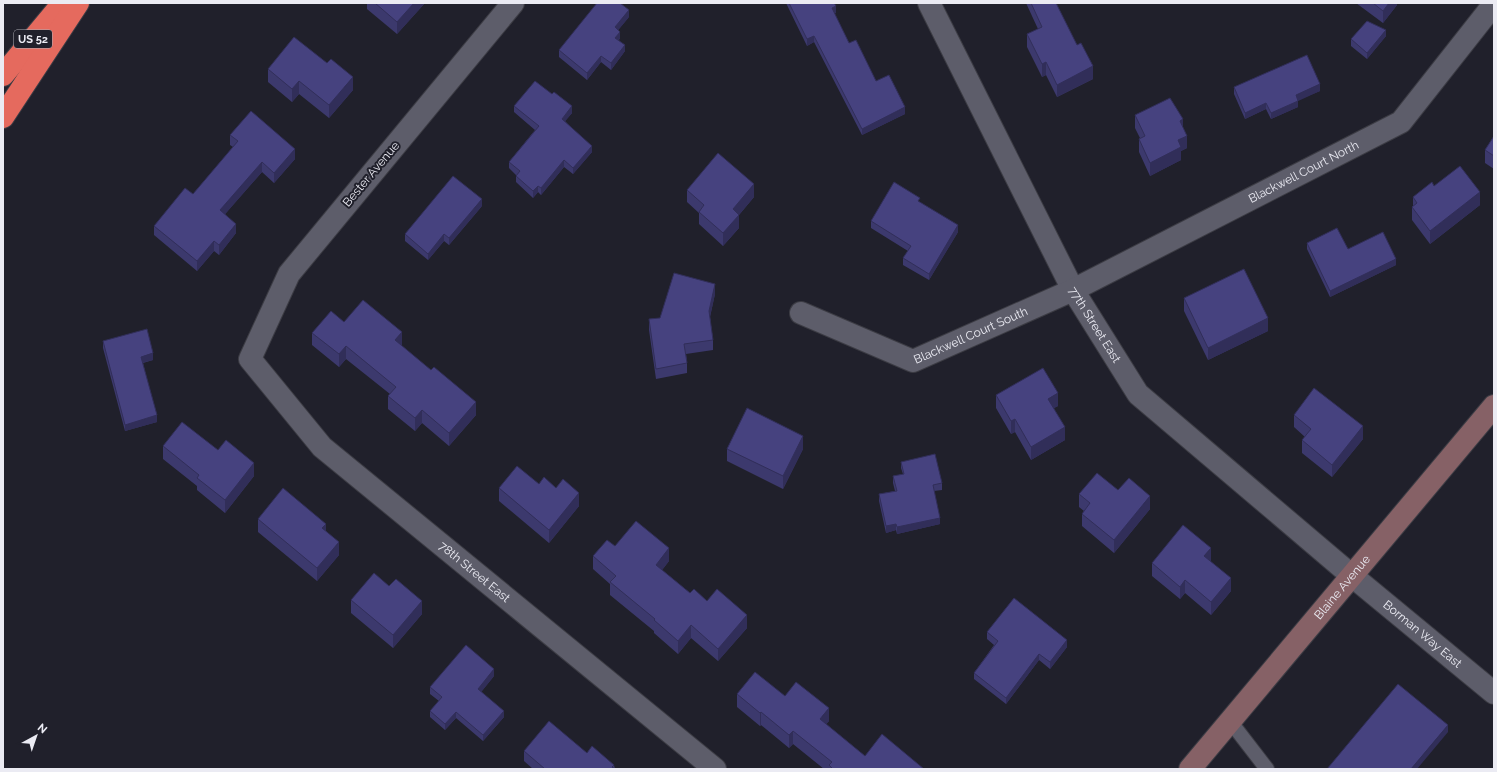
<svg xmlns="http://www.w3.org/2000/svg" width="1497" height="772" font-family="Raleway,sans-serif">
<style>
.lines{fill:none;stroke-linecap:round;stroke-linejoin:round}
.lane-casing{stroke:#3c3c44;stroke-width:16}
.street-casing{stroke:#3c3c44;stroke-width:24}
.secondary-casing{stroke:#3c3c44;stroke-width:24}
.highway-casing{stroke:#3c3c44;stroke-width:24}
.lane{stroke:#5d5d6a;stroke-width:14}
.street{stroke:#5d5d6a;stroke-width:22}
.secondary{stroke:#866166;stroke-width:22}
.highway{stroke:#e56a5e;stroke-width:22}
.wall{fill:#3c396d}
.shaded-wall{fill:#312e59}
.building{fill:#46427f;stroke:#312e59}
.labels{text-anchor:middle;stroke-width:4;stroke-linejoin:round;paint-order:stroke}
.shield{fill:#20202b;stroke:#aeaeb7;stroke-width:1}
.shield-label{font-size:11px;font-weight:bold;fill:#ebebf3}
.street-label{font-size:12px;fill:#ebebf3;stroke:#20202b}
</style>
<rect width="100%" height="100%" fill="#20202b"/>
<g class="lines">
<defs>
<polyline id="lane" points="1230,721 1267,769"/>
<g id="street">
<path id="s1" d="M513,3L289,274L250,359L322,447L715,769"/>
<path id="s2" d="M929,3L1073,290L1138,394L1351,575L1494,693"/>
<path id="s3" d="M801,313L913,361L1073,290L1401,122L1494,4"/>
</g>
<g id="secondary">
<path id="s4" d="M1190,769L1494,406"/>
</g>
<g id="highway">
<polyline points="3,75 63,3"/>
<polyline points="3,117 78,3"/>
</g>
</defs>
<use href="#lane" class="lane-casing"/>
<use href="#street" class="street-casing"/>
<use href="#secondary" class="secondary-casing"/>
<use href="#highway" class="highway-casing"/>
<use href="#lane" class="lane"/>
<use href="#street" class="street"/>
<use href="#secondary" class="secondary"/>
<use href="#highway" class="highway"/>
</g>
<g class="wall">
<polygon points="367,3 425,3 397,34 367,9"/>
<polygon points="786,3 834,3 836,13 834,13 849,43 876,81 905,114 862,135 814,42 807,46"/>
<polygon points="1026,3 1056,3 1093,79 1057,97 1046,75 1042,77 1027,47 1027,34 1038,29"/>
<polygon points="1356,3 1397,3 1397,5 1383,23"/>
<polygon points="629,17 618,30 620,38 619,40 625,51 611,70 601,62 587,80 559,57 559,50"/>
<polygon points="1386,36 1367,59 1351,46 1351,39"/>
<polygon points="268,69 353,90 329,118 299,94 292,102 268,82"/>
<polygon points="1234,87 1320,91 1298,100 1298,107 1271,119 1266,109 1245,119 1234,94"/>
<polygon points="514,106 572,113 565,121 592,152 573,174 564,167 541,195 538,192 533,198 516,182 516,175 509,168 509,162 535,130 514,112"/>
<polygon points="1135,115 1183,128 1187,148 1181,151 1181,160 1150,176 1139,152 1139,139 1140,138 1135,128"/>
<polygon points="230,135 295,159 274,183 262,172 225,214 236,233 219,255 214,251 197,271 154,235 154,226 193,194 233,147 230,145"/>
<polygon points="1494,136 1494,169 1485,163 1485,150"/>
<polygon points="1434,186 1480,205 1430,244 1412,220 1412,207 1413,206 1413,197"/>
<polygon points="687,190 754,197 739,215 739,228 723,246 699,224 699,213 687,202"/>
<polygon points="920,202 958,232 929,280 903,265 903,258 908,251 871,228 871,221"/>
<polygon points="482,206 449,245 444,241 428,260 405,241 405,234"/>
<polygon points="1307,243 1348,249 1396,265 1330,297 1307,249"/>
<polygon points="715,294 710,317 713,340 713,350 686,354 687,363 687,373 656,379 649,330 649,319 660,318"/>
<polygon points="1184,298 1268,331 1208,360 1184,311"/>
<polygon points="312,333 402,345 401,345 476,415 449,446 422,423 415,431 388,409 388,396 390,394 346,359 339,367 312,345"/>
<polygon points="103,341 153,360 143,363 157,422 125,431 103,348"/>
<polygon points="996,395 1058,406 1054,408 1065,440 1031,460 1015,432 1011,434 996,408"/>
<polygon points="1294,415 1363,439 1332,477 1302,453 1302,440 1305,437 1294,427"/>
<polygon points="163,446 218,450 254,476 225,513 197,490 197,486 163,459"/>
<polygon points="727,449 803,449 783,489 727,461"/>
<polygon points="901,462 942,483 942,490 934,491 940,524 897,534 896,530 886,533 879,501 879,494 895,491 893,483 893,476 903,474 901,468"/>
<polygon points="539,484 579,506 549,543 499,501 499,488"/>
<polygon points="1118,490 1150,509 1114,553 1082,526 1082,514 1084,511 1079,507 1079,494"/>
<polygon points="258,519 326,531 339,555 317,581 258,532"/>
<polygon points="593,556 669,561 662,570 690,593 707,601 747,628 718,661 691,638 678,654 654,633 654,631 610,595 610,584 593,569"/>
<polygon points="1211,561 1210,562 1231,591 1211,615 1185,593 1180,599 1152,576 1152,563"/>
<polygon points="351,600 422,614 393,648 351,613"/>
<polygon points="987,632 1067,647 1050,669 1039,660 1006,704 974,679 974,673 994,645 987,639"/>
<polygon points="494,676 481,692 504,717 483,741 456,718 445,730 430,717 430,711 439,701 430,694 430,687"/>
<polygon points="737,694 785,696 829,721 826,724 865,756 924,769 824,769 793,744 789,748 761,725 760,726 737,707"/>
<polygon points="524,751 587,753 614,765 615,769 533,769 524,761"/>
</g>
<g class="shaded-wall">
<polygon points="414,3 425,3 397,34 397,22"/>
<polygon points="1389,3 1397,3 1397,5 1383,23 1383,11"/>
<polygon points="836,6 836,13 832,15 832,8"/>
<polygon points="629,10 629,17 615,34 615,27"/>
<polygon points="1386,30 1386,36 1367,59 1367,53"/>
<polygon points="620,32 620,38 615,44 615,38"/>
<polygon points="814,36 814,42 807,46 807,39"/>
<polygon points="625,45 625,51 611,70 611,63"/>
<polygon points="601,56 601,62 587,80 587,73"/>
<polygon points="1046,62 1046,75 1042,77 1042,64"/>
<polygon points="1093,66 1093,79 1057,97 1057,85"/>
<polygon points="353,77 353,90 329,118 329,105"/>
<polygon points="299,81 299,94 292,102 292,89"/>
<polygon points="1320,84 1320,91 1296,102 1296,95"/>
<polygon points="1298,101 1298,107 1271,119 1271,113"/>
<polygon points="1266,103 1266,109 1245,119 1245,113"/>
<polygon points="572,106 572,113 562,125 562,119"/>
<polygon points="905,107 905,114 862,135 862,129"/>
<polygon points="1183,119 1183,132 1180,121"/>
<polygon points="1187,136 1187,148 1181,151 1181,160 1150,176 1150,163 1178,140"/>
<polygon points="592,146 592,152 573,174 573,168"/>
<polygon points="295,149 295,159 274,183 274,173"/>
<polygon points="564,160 564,167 541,195 541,188"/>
<polygon points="262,162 262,172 220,220 220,210"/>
<polygon points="754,184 754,197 733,222 733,209"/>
<polygon points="538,186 538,192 533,198 533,191"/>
<polygon points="1480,192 1480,205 1430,244 1430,231"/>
<polygon points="482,199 482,206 449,245 449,238"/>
<polygon points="739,215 739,228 723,246 723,233"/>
<polygon points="236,224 236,233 219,255 219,245"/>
<polygon points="958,225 958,232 929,280 929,274"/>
<polygon points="444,234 444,241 428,260 428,254"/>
<polygon points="214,241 214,251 197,271 197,261"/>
<polygon points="1396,259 1396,265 1330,297 1330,291"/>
<polygon points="715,284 715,294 709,321 709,311"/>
<polygon points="1268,318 1268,331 1208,360 1208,348"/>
<polygon points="402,332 402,345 395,353 395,340"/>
<polygon points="346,346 346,359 339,367 339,354"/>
<polygon points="153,353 153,360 141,363 141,357"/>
<polygon points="1058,393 1058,406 1048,411 1048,399"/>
<polygon points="476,402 476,415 449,446 449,433"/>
<polygon points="422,410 422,423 415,431 415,418"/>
<polygon points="157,415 157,422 125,431 125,425"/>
<polygon points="1015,419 1015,432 1011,434 1011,421"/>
<polygon points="1363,426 1363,439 1332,477 1332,465"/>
<polygon points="1065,427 1065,440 1031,460 1031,447"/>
<polygon points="803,436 803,449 783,489 783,476"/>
<polygon points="254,463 254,476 225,513 225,500"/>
<polygon points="579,493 579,506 549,543 549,530"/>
<polygon points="1150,496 1150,509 1114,553 1114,540"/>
<polygon points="940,518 940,524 897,534 897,527"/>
<polygon points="326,524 326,537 322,528"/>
<polygon points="896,524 896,530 886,533 886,526"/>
<polygon points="339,542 339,555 317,581 317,568"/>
<polygon points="669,548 669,561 656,578 656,565"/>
<polygon points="1211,548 1211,561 1204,569 1204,556"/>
<polygon points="1231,578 1231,591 1211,615 1211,602"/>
<polygon points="1185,580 1185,593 1180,599 1180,587"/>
<polygon points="422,601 422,614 393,648 393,635"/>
<polygon points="747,615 747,628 718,661 718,649"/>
<polygon points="691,625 691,638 678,654 678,641"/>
<polygon points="1067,640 1067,647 1050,669 1050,662"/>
<polygon points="1039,654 1039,660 1006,704 1006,698"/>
<polygon points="494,669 494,676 478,696 478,689"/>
<polygon points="829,708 829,721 820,732 820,719"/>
<polygon points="504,711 504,717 483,741 483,735"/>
<polygon points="456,712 456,718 445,730 445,724"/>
<polygon points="761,712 761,725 760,726 760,713"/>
<polygon points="1448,725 1448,732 1417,769 1411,769"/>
<polygon points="793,731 793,744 789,748 789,735"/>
</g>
<g class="building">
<polygon points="375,3 414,3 397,22"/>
<polygon points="597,3 620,3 629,10 615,27 620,32 615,38 625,45 611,63 601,56 587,73 559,50"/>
<polygon points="789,3 834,3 836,6 832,8 849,43 856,40 876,81 889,75 905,107 862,129 814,36 807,39"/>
<polygon points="1031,3 1056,3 1077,45 1081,43 1093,66 1057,85 1046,62 1042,64 1027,34 1042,27"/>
<polygon points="1373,3 1389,3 1383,11"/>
<polygon points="1367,21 1386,30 1367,53 1351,39"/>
<polygon points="294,37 327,63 331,59 353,77 329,105 299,81 292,89 268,69"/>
<polygon points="1307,55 1320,84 1296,95 1298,101 1271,113 1266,103 1245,113 1234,87"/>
<polygon points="535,81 552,94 554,92 572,106 562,119 592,146 573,168 564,160 541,188 538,186 533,191 516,176 520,171 509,162 539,126 514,106"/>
<polygon points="1170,98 1183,119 1180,121 1187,136 1178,140 1181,147 1150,163 1139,139 1145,136 1135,115"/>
<polygon points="251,111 295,149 274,173 262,162 220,210 236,224 219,245 214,241 197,261 154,226 185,188 193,194 238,141 230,135"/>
<polygon points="1494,136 1494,156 1485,150"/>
<polygon points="718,153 754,184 733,209 739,215 723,233 699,212 704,205 687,190"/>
<polygon points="1460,166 1480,192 1430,231 1412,207 1417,203 1413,197 1432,182 1434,186"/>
<polygon points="453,176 482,199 449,238 444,234 428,254 405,234"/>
<polygon points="894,182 920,198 918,201 958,225 929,274 903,258 911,246 871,221"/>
<polygon points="1337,228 1348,249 1383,232 1396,259 1330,291 1307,243"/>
<polygon points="1244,269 1268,318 1208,348 1184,298"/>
<polygon points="674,273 715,284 709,311 713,340 684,344 687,363 656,369 649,319 660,318"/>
<polygon points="363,300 402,332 395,340 431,370 434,367 476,402 449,433 422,410 415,418 388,396 396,387 346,346 339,354 312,333 331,311 344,322"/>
<polygon points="147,329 153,353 141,357 157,415 125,425 103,341"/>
<polygon points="1043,368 1058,393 1048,399 1065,427 1031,447 1015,419 1011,421 996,395"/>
<polygon points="1314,388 1363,426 1332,465 1302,440 1311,429 1294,415"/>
<polygon points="747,408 803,436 783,476 727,449"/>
<polygon points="182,422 218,450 226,440 254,463 225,500 197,478 199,475 163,446"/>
<polygon points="935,454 942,483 933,485 940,518 897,527 896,524 886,526 879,494 897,491 893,476 904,474 901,462"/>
<polygon points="517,466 539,484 544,477 556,488 563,479 579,493 549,530 499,488"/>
<polygon points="1097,473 1118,490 1129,478 1150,496 1114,540 1082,514 1090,503 1079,494"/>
<polygon points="283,488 326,524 322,528 339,542 317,568 258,519"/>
<polygon points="636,521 669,548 656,565 690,593 694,589 707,601 717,589 747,615 718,649 691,625 678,641 654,620 655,619 610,582 616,576 593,556 607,540 615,546"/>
<polygon points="1183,525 1211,548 1204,556 1231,578 1211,602 1185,580 1180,587 1152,563"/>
<polygon points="374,573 389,586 396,579 422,601 393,635 351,600"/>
<polygon points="1014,598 1067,640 1050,662 1039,654 1006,698 974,673 998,641 987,632"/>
<polygon points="466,645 494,669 478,689 504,711 483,735 456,712 445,724 430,711 442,697 430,687"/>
<polygon points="755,672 785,696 796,682 829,708 820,719 865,756 882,734 924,769 833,769 829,765 832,762 793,731 789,735 761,712 760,713 737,694"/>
<polygon points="1398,684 1448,725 1411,769 1327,769"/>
<polygon points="549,721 587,753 592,746 614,765 612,767 615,769 545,769 524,751"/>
</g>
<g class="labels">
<rect class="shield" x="14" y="30" width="38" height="18" rx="3"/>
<g class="shield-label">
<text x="33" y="43">US 52</text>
</g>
<g class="street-label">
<text dy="4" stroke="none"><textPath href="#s3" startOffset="556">Blackwell Court North</textPath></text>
<text transform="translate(371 174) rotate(-50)" y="4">Bester Avenue</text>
<text dy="4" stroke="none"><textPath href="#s2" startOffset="362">77th Street East</textPath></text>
<text dy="4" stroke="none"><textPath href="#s3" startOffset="185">Blackwell Court South</textPath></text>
<text dy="4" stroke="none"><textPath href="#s1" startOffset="756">78th Street East</textPath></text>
<text dy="4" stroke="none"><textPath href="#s4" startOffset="237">Blaine Avenue</textPath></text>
<text dy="4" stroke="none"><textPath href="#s2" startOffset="816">Borman Way East</textPath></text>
</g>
</g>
<rect width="1497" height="772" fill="none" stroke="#ebebf3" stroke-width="8"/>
<g transform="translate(36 736) rotate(40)" stroke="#20202b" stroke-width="3" paint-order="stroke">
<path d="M0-3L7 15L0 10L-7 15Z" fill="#ebebf3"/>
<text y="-6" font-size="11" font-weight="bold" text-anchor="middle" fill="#ebebf3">N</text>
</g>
</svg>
